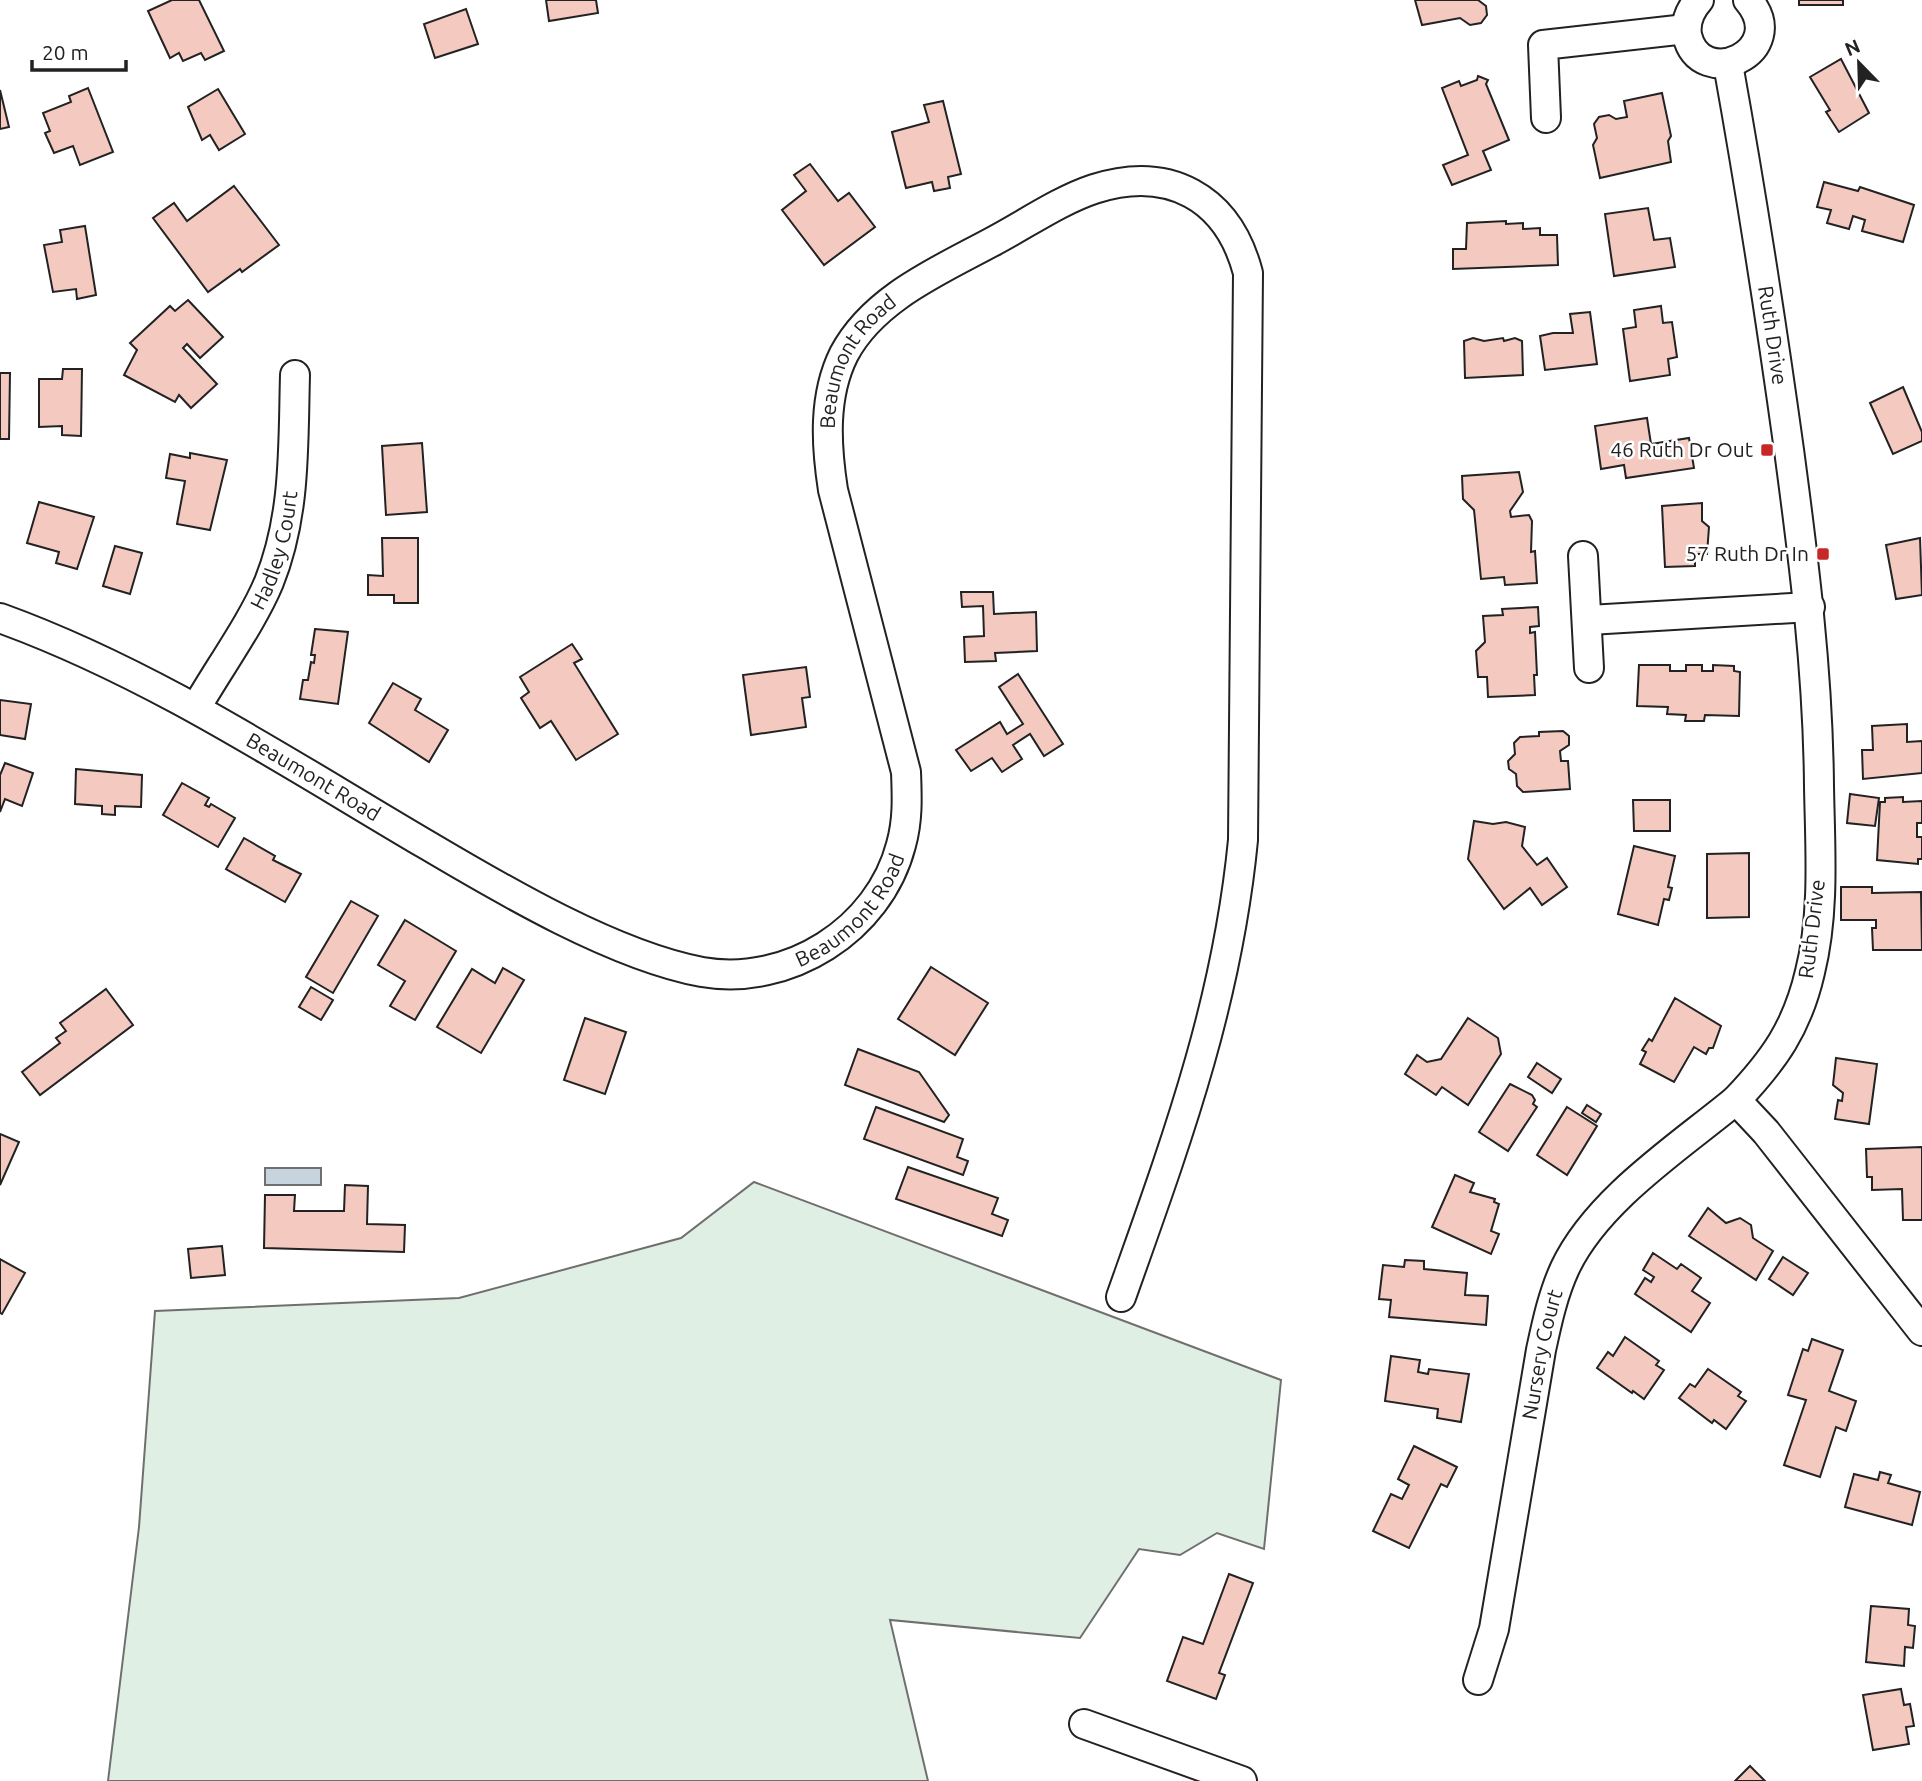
<svg xmlns="http://www.w3.org/2000/svg" width="1922" height="1781" font-family="Ubuntu,sans-serif">
<style>
.green{fill:#e0efe3;stroke:#6f6f6f;stroke-width:2}
.water{fill:#c7d3dd;stroke:#6f6f6f;stroke-width:2}
.building{fill:#f3c9c0;stroke:#222;stroke-width:2}
.lines{fill:none;stroke-linecap:round;stroke-linejoin:round}
.minor-casing{stroke:#222;stroke-width:32}
.minor{stroke:#fff;stroke-width:28}
.poi-dot{fill:#c62828;stroke:#fff;stroke-width:2.5}
.labels{text-anchor:middle;stroke-width:5;stroke-linejoin:round;paint-order:stroke}
.street-label{font-size:21px;fill:#222;stroke:#fff}
.poi-label{font-size:21px;fill:#222;stroke:#fff;text-anchor:end}
</style>
<rect width="100%" height="100%" fill="#fff"/>
<polygon class="green" points="754,1182 1281,1380 1264,1549 1217,1533 1180,1555 1139,1549 1080,1638 890,1620 928,1781 108,1781 139,1527 155,1311 459,1298 681,1238"/>
<rect class="water" x="265" y="1168" width="56" height="17"/>
<g class="building">
<polygon points="172,0 199,0 224,51 205,60 201,53 183,61 179,53 170,58 148,11"/>
<polygon points="546,0 596,0 598,13 549,21"/>
<polygon points="1415,0 1478,0 1486,6 1487,15 1481,23 1470,25 1460,18 1422,25"/>
<rect x="1799" y="0" width="44" height="5"/>
<polygon points="466,9 478,44 435,58 424,24"/>
<polygon points="1841,59 1869,113 1839,132 1826,112 1830,110 1810,77"/>
<polygon points="1478,76 1488,80 1486,84 1509,140 1483,151 1491,170 1452,185 1443,165 1468,155 1442,88 1459,81 1461,86 1477,80"/>
<polygon points="88,88 113,152 80,165 73,146 54,153 45,133 50,131 43,113 71,102 69,96"/>
<polygon points="218,89 245,134 219,150 210,135 202,140 188,107"/>
<polygon points="0,90 9,127 0,129"/>
<polygon points="1662,93 1671,136 1668,141 1671,162 1600,178 1593,145 1597,138 1594,124 1599,117 1609,115 1616,119 1627,117 1624,101"/>
<polygon points="943,101 961,174 948,177 950,188 934,191 932,182 906,188 892,132 929,122 924,105"/>
<polygon points="810,164 838,201 849,193 875,227 824,265 782,210 806,191 794,175"/>
<polygon points="1824,182 1858,191 1860,187 1914,205 1903,242 1862,231 1865,220 1853,216 1849,229 1827,223 1831,210 1817,207"/>
<polygon points="234,186 279,245 242,272 240,269 208,292 153,218 174,203 187,221"/>
<polygon points="1648,208 1654,240 1670,238 1675,267 1614,276 1605,214"/>
<polygon points="1506,221 1506,224 1523,223 1523,229 1540,228 1540,235 1557,235 1558,265 1453,269 1453,249 1466,249 1467,223"/>
<polygon points="85,226 96,295 77,299 76,289 53,292 44,245 62,242 60,230"/>
<polygon points="188,300 223,337 200,358 187,344 183,348 217,384 191,408 179,395 175,402 124,375 137,350 130,343 170,306 175,311"/>
<polygon points="1661,306 1663,323 1672,322 1677,357 1668,359 1670,375 1630,381 1623,329 1636,327 1634,310"/>
<polygon points="1590,312 1597,364 1545,370 1540,336 1553,333 1573,333 1570,314"/>
<polygon points="1473,338 1484,341 1503,338 1504,341 1515,338 1522,341 1523,375 1465,378 1464,341"/>
<polygon points="63,369 82,369 81,436 62,435 62,426 39,427 39,379 62,379"/>
<polygon points="0,373 10,373 9,439 0,439"/>
<polygon points="1903,387 1922,432 1922,441 1893,454 1870,403"/>
<polygon points="1647,418 1651,444 1689,438 1694,468 1626,478 1624,465 1601,469 1595,426"/>
<polygon points="422,443 427,512 386,515 382,446"/>
<polygon points="190,453 227,460 210,530 177,524 185,481 166,478 170,454 190,458"/>
<polygon points="1519,472 1523,492 1510,511 1511,517 1529,515 1532,521 1531,552 1535,551 1537,583 1505,585 1504,577 1481,579 1474,510 1463,499 1462,476"/>
<polygon points="39,502 94,517 77,569 56,563 59,552 27,543"/>
<polygon points="1702,503 1702,521 1709,527 1707,554 1695,554 1695,566 1665,567 1662,506"/>
<polygon points="382,538 418,538 418,603 394,603 394,595 368,595 368,575 383,576"/>
<polygon points="1920,538 1922,595 1896,599 1886,545"/>
<polygon points="115,546 142,553 130,594 103,586"/>
<polygon points="961,592 993,592 994,614 1036,612 1037,651 995,653 996,661 965,662 964,637 984,636 983,606 962,607"/>
<polygon points="1538,607 1539,626 1530,627 1530,633 1535,632 1537,675 1534,675 1535,695 1488,697 1487,677 1478,677 1476,651 1485,642 1483,616 1503,615 1502,609"/>
<polygon points="315,629 348,632 338,704 300,699 303,680 308,680 311,662 314,663 315,655 311,655"/>
<polygon points="572,644 582,659 574,663 618,734 576,760 551,721 540,728 521,698 529,692 520,677"/>
<polygon points="1639,665 1670,665 1670,671 1686,671 1686,665 1702,665 1702,671 1713,671 1713,665 1734,666 1734,671 1740,672 1739,716 1705,715 1704,721 1685,721 1686,715 1667,714 1668,707 1637,706"/>
<polygon points="806,667 810,697 802,698 806,727 751,735 743,675"/>
<polygon points="1018,674 1063,744 1044,756 1030,734 1013,745 1022,759 1002,772 992,758 971,771 956,750 1000,722 1007,734 1023,724 999,687"/>
<polygon points="393,683 421,699 415,710 448,730 429,762 369,723"/>
<polygon points="0,700 31,704 25,739 0,735"/>
<polygon points="1907,724 1907,742 1922,741 1922,773 1863,779 1862,750 1873,750 1872,726"/>
<polygon points="1563,731 1569,736 1569,745 1560,751 1561,761 1568,761 1570,789 1523,792 1517,786 1516,774 1509,769 1508,761 1515,754 1514,743 1520,737 1539,736 1539,732"/>
<polygon points="5,763 33,773 22,806 5,799 0,812 0,775"/>
<polygon points="76,769 142,775 141,807 115,806 115,815 102,814 102,806 75,804"/>
<polygon points="182,783 209,798 205,805 209,807 211,804 235,818 218,847 163,815"/>
<polygon points="1850,794 1879,798 1875,826 1847,823"/>
<polygon points="1903,797 1903,802 1922,801 1922,823 1917,823 1917,837 1922,837 1922,859 1918,859 1918,864 1877,860 1880,802 1885,802 1885,798"/>
<polygon points="1633,800 1670,800 1670,831 1634,831"/>
<polygon points="1474,821 1493,824 1506,822 1525,827 1522,846 1537,865 1547,858 1567,887 1542,905 1530,888 1504,909 1468,859"/>
<polygon points="244,838 275,856 273,860 301,874 285,902 226,869"/>
<polygon points="1634,846 1675,856 1668,887 1672,888 1669,900 1664,899 1658,925 1618,914"/>
<polygon points="1749,853 1749,917 1707,918 1707,854"/>
<polygon points="1841,887 1872,887 1872,893 1921,892 1922,950 1873,950 1872,928 1876,928 1876,920 1841,920"/>
<polygon points="351,901 378,916 333,993 306,977"/>
<polygon points="405,920 456,951 415,1020 390,1006 405,981 378,965"/>
<polygon points="931,967 988,1003 955,1055 898,1019"/>
<polygon points="503,968 524,980 481,1053 437,1027 472,969 495,983"/>
<polygon points="311,987 333,1000 321,1020 299,1007"/>
<polygon points="106,989 133,1025 40,1095 22,1072 60,1043 56,1038 66,1031 60,1023"/>
<polygon points="1675,998 1721,1026 1713,1048 1709,1048 1706,1054 1694,1047 1674,1082 1640,1064 1646,1052 1642,1050 1649,1039 1652,1041"/>
<polygon points="585,1018 626,1032 605,1094 564,1080"/>
<polygon points="1468,1018 1498,1038 1501,1054 1468,1105 1442,1087 1436,1095 1405,1074 1417,1055 1427,1062 1441,1059"/>
<polygon points="858,1049 919,1072 949,1115 944,1122 845,1085"/>
<polygon points="1836,1058 1877,1064 1869,1124 1835,1119 1838,1100 1842,1101 1843,1093 1833,1085"/>
<polygon points="1537,1063 1561,1079 1552,1093 1528,1077"/>
<polygon points="1510,1084 1532,1095 1535,1100 1533,1104 1537,1107 1508,1151 1479,1132"/>
<polygon points="1587,1105 1601,1114 1596,1122 1582,1113"/>
<polygon points="876,1107 963,1139 957,1157 968,1161 963,1175 864,1139"/>
<polygon points="1567,1107 1597,1126 1567,1175 1537,1155"/>
<polygon points="0,1134 19,1142 0,1185"/>
<polygon points="1922,1147 1922,1220 1903,1220 1902,1189 1872,1190 1872,1177 1867,1177 1866,1149"/>
<polygon points="908,1167 998,1198 992,1214 1008,1220 1002,1236 896,1199"/>
<polygon points="1455,1175 1474,1183 1470,1192 1495,1199 1494,1202 1499,1204 1491,1231 1499,1234 1491,1254 1432,1227"/>
<polygon points="345,1185 368,1186 367,1224 405,1225 404,1252 264,1248 265,1195 295,1195 294,1211 344,1211"/>
<polygon points="1708,1208 1726,1223 1740,1218 1751,1225 1753,1238 1773,1251 1756,1280 1689,1236"/>
<polygon points="222,1246 225,1275 191,1278 188,1249"/>
<polygon points="1653,1253 1677,1269 1681,1264 1701,1278 1692,1291 1710,1303 1691,1332 1635,1294 1645,1278 1651,1282 1654,1277 1643,1270"/>
<polygon points="1783,1257 1808,1273 1793,1295 1769,1279"/>
<polygon points="0,1259 25,1273 2,1314 0,1313"/>
<polygon points="1405,1260 1424,1261 1424,1269 1467,1273 1465,1295 1488,1296 1486,1325 1389,1317 1391,1300 1379,1299 1383,1265 1404,1267"/>
<polygon points="1625,1337 1659,1361 1656,1365 1664,1370 1644,1399 1633,1391 1632,1393 1597,1368 1608,1352 1613,1356"/>
<polygon points="1812,1339 1843,1350 1829,1391 1856,1401 1846,1431 1836,1427 1820,1477 1784,1465 1806,1400 1788,1395 1803,1349 1808,1351"/>
<polygon points="1391,1356 1420,1360 1418,1372 1428,1374 1429,1369 1469,1374 1461,1422 1437,1418 1438,1409 1385,1401"/>
<polygon points="1708,1369 1741,1392 1738,1396 1746,1401 1726,1429 1714,1420 1712,1423 1679,1398 1690,1384 1695,1387"/>
<polygon points="1414,1446 1457,1467 1447,1487 1441,1484 1409,1548 1373,1531 1391,1494 1402,1499 1409,1485 1398,1479"/>
<polygon points="1880,1472 1891,1475 1888,1483 1920,1492 1912,1525 1845,1507 1854,1474 1878,1480"/>
<polygon points="1229,1574 1253,1583 1219,1673 1225,1675 1216,1699 1167,1681 1183,1637 1203,1644"/>
<polygon points="1871,1606 1909,1609 1908,1625 1915,1626 1913,1648 1905,1647 1904,1666 1866,1662"/>
<polygon points="1901,1689 1904,1705 1910,1704 1914,1726 1906,1727 1909,1744 1873,1750 1863,1695"/>
<polygon points="1750,1766 1765,1781 1735,1781"/>
</g>
<g class="lines">
<defs>
<g id="minor">
<path d="M1699,0C1690,10 1685,21 1687,35C1700,93 1792,52 1748,0"/>
<path id="s1" d="M1728,64C1751,192 1771,320 1789,450C1804,562 1818,672 1819,786C1820,847 1825,912 1810,972C1797,1028 1774,1060 1736,1100L1766,1132L1922,1331"/>
<polyline points="1546,118 1543,45 1686,29"/>
<polyline points="1583,556 1589,668"/>
<path id="s2" d="M0,618C152,673 289,764 427,845C503,890 615,956 702,972C788,987 879,930 901,845C908,820 907,797 906,772L833,490C826,445 823,396 844,354C873,299 938,271 990,243C1023,226 1058,201 1094,189C1169,165 1228,197 1248,273L1243,840C1227,1005 1176,1142 1121,1297"/>
<polyline points="1589,620 1810,607"/>
<path id="s3" d="M196,708C217,671 253,621 269,582C296,515 293,446 295,375"/>
<path id="s4" d="M1478,1680L1494,1629L1541,1350C1547,1322 1553,1294 1565,1268C1597,1200 1679,1147 1736,1100"/>
<polyline points="1084,1724 1242,1781"/>
</g>
</defs>
<use href="#minor" class="minor-casing"/>
<use href="#minor" class="minor"/>
</g>
<g class="poi-dot">
<rect x="1760" y="443" width="14" height="14" rx="3.5"/>
<rect x="1816" y="547" width="14" height="14" rx="3.5"/>
</g>
<g class="labels">
<g class="street-label">
<text dy="7" stroke="none"><textPath href="#s1" startOffset="275">Ruth Drive</textPath></text>
<text dy="7" stroke="none"><textPath href="#s2" startOffset="1549">Beaumont Road</textPath></text>
<text dy="7" stroke="none"><textPath href="#s3" startOffset="178">Hadley Court</textPath></text>
<text dy="7" stroke="none"><textPath href="#s2" startOffset="352">Beaumont Road</textPath></text>
<text dy="7" stroke="none"><textPath href="#s2" startOffset="961">Beaumont Road</textPath></text>
<text transform="translate(1812 929) rotate(-83)" y="7">Ruth Drive</text>
<text dy="7" stroke="none"><textPath href="#s4" startOffset="332">Nursery Court</textPath></text>
</g>
<g class="poi-label">
<text x="1753" y="457">46 Ruth Dr Out</text>
<text x="1809" y="561">57 Ruth Dr In</text>
</g>
</g>
<g transform="translate(1859 63) rotate(337)" stroke="#ffffff" stroke-width="5" paint-order="stroke">
<path d="M0-5L12 26L0 18L-12 26Z" fill="#222222"/>
<text y="-10" font-size="19" font-weight="bold" text-anchor="middle" fill="#222222">N</text>
</g>
<path d="M32 60v10h94v-10" fill="none" stroke="#222222" stroke-width="3.5"/>
<text x="42" y="60" font-size="21" fill="#222222" stroke="#ffffff" stroke-width="5" paint-order="stroke">20 m</text>
</svg>
